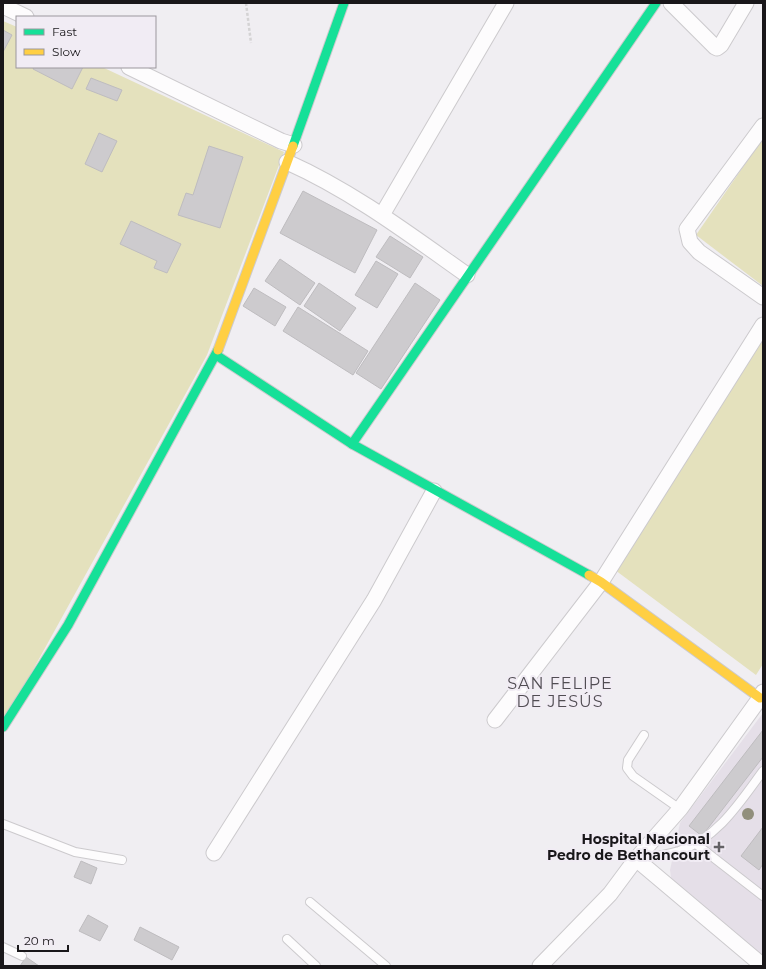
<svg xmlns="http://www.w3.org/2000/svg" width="766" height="969" font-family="Montserrat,sans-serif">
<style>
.built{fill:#e5dfe8}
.green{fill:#e4e1bd}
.building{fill:#cdcbce;stroke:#bebcbf}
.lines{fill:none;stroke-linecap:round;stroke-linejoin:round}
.lane-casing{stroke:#cccacd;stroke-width:10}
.street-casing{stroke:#cccacd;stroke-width:17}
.fast-casing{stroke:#cccacd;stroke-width:11}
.slow-casing{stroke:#cccacd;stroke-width:11}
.path{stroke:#d4d3d4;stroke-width:2.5;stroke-dasharray:3 2;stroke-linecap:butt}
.lane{stroke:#fdfcfd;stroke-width:8}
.street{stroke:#fdfcfd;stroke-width:15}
.fast{stroke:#16e098;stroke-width:9}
.slow{stroke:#ffcf43;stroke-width:9}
.tree{fill:#918f7c}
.poi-dot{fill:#646266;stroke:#f1ecf4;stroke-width:1.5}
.labels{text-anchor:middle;stroke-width:4;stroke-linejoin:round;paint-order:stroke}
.poi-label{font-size:14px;font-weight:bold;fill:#19171a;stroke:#f1ecf4;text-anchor:end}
.quarter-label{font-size:16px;letter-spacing:1px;fill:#514d53;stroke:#f1ecf4}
</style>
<rect width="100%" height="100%" fill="#f0eef2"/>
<polygon class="built" points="763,713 763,957 672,884 670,870 680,823"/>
<g class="green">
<polygon points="3,21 17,27 17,67 102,67 284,152 207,355 3,724"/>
<polygon points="763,138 763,286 696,235"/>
<polygon points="763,330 763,664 756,675 615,570 727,396"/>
</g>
<g class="building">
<polygon points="3,30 12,35 3,52"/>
<polygon points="34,67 83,67 72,89 33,69"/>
<polygon points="91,78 122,90 117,101 86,89"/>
<polygon points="99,133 117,141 102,172 85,164"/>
<polygon points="209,146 243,157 220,228 178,215 186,193 193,195"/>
<polygon points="303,191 377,230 355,273 280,233"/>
<polygon points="131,221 181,244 167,273 154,268 157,261 120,244"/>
<polygon points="390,236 423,257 410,278 376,257"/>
<polygon points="280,259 315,283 300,305 265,281"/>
<polygon points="376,261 398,274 377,308 355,295"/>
<polygon points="319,283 356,308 340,331 304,306"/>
<polygon points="415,283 440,300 381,389 356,373"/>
<polygon points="254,288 286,307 275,326 243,306"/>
<polygon points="298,307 368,351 353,375 283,331"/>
<polygon points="763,730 763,757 702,836 689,826"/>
<polygon points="763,827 763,864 759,870 741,856"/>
<polygon points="81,861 97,868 91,884 74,877"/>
<polygon points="88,915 108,926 100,941 79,931"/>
<polygon points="140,927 179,947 172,960 134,940"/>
<polygon points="26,957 39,966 20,966"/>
</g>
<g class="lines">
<defs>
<g id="lane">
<polyline points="644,735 628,760 627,768 633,776 680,809"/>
<polyline points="3,824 75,852 122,860"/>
<polyline points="696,844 763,896"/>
<path d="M637,859C651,857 666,855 679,851C718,838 740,802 763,771"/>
<polyline points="310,902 386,966"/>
<polyline points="287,939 316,966"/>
<polyline points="3,947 22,956"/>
</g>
<g id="street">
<polyline points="671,3 715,47 717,48 721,45 746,3"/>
<polyline points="3,6 26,17"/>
<polyline points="129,67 281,141 294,145"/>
<polyline points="763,126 687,229 690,242 699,252 763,297"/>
<path d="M287,162C352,191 409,234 467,275"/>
<polyline points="382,215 506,3"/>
<polyline points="495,720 601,582 763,325"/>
<polyline points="214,853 374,600 434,491"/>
<polyline points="636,859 763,966"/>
<polyline points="540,966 610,894 636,859 680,809 760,698 763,692"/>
</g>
<g id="fast">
<polyline points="293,146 344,3"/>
<polyline points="216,355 352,444 589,575"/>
<polyline points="352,444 656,3"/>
<polyline points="3,727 68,625 218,350"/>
</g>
<g id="slow">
<polyline points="218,350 293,146"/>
<polyline points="589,575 601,582 760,698"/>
</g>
</defs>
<use href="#lane" class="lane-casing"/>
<use href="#street" class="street-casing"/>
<use href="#fast" class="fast-casing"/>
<use href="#slow" class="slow-casing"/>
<polyline class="path" points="246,3 251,43"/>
<use href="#lane" class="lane"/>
<use href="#street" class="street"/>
<use href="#fast" class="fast"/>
<use href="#slow" class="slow"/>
</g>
<circle class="tree" cx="748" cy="814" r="6"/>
<path class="poi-dot" d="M717 841h4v4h4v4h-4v4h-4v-4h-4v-4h4z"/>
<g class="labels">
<g class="poi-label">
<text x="710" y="844">Hospital Nacional<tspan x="710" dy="16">Pedro de Bethancourt</tspan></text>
</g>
<g class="quarter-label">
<text x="560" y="689">SAN FELIPE<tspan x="560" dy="18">DE JESÚS</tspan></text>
</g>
</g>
<rect width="766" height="969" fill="none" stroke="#19171a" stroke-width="8"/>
<rect x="16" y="16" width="140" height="52" fill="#f1ecf4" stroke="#9b979d"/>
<rect x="24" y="29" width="20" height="6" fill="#16e098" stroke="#9b979d"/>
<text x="52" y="36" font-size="12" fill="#19171a">Fast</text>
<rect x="24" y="49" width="20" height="6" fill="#ffcf43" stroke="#9b979d"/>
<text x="52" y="56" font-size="12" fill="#19171a">Slow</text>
<path d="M18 945v6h50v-6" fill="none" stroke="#19171a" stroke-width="2"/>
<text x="24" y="945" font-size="12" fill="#19171a" stroke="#f1ecf4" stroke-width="3" paint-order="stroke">20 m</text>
</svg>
